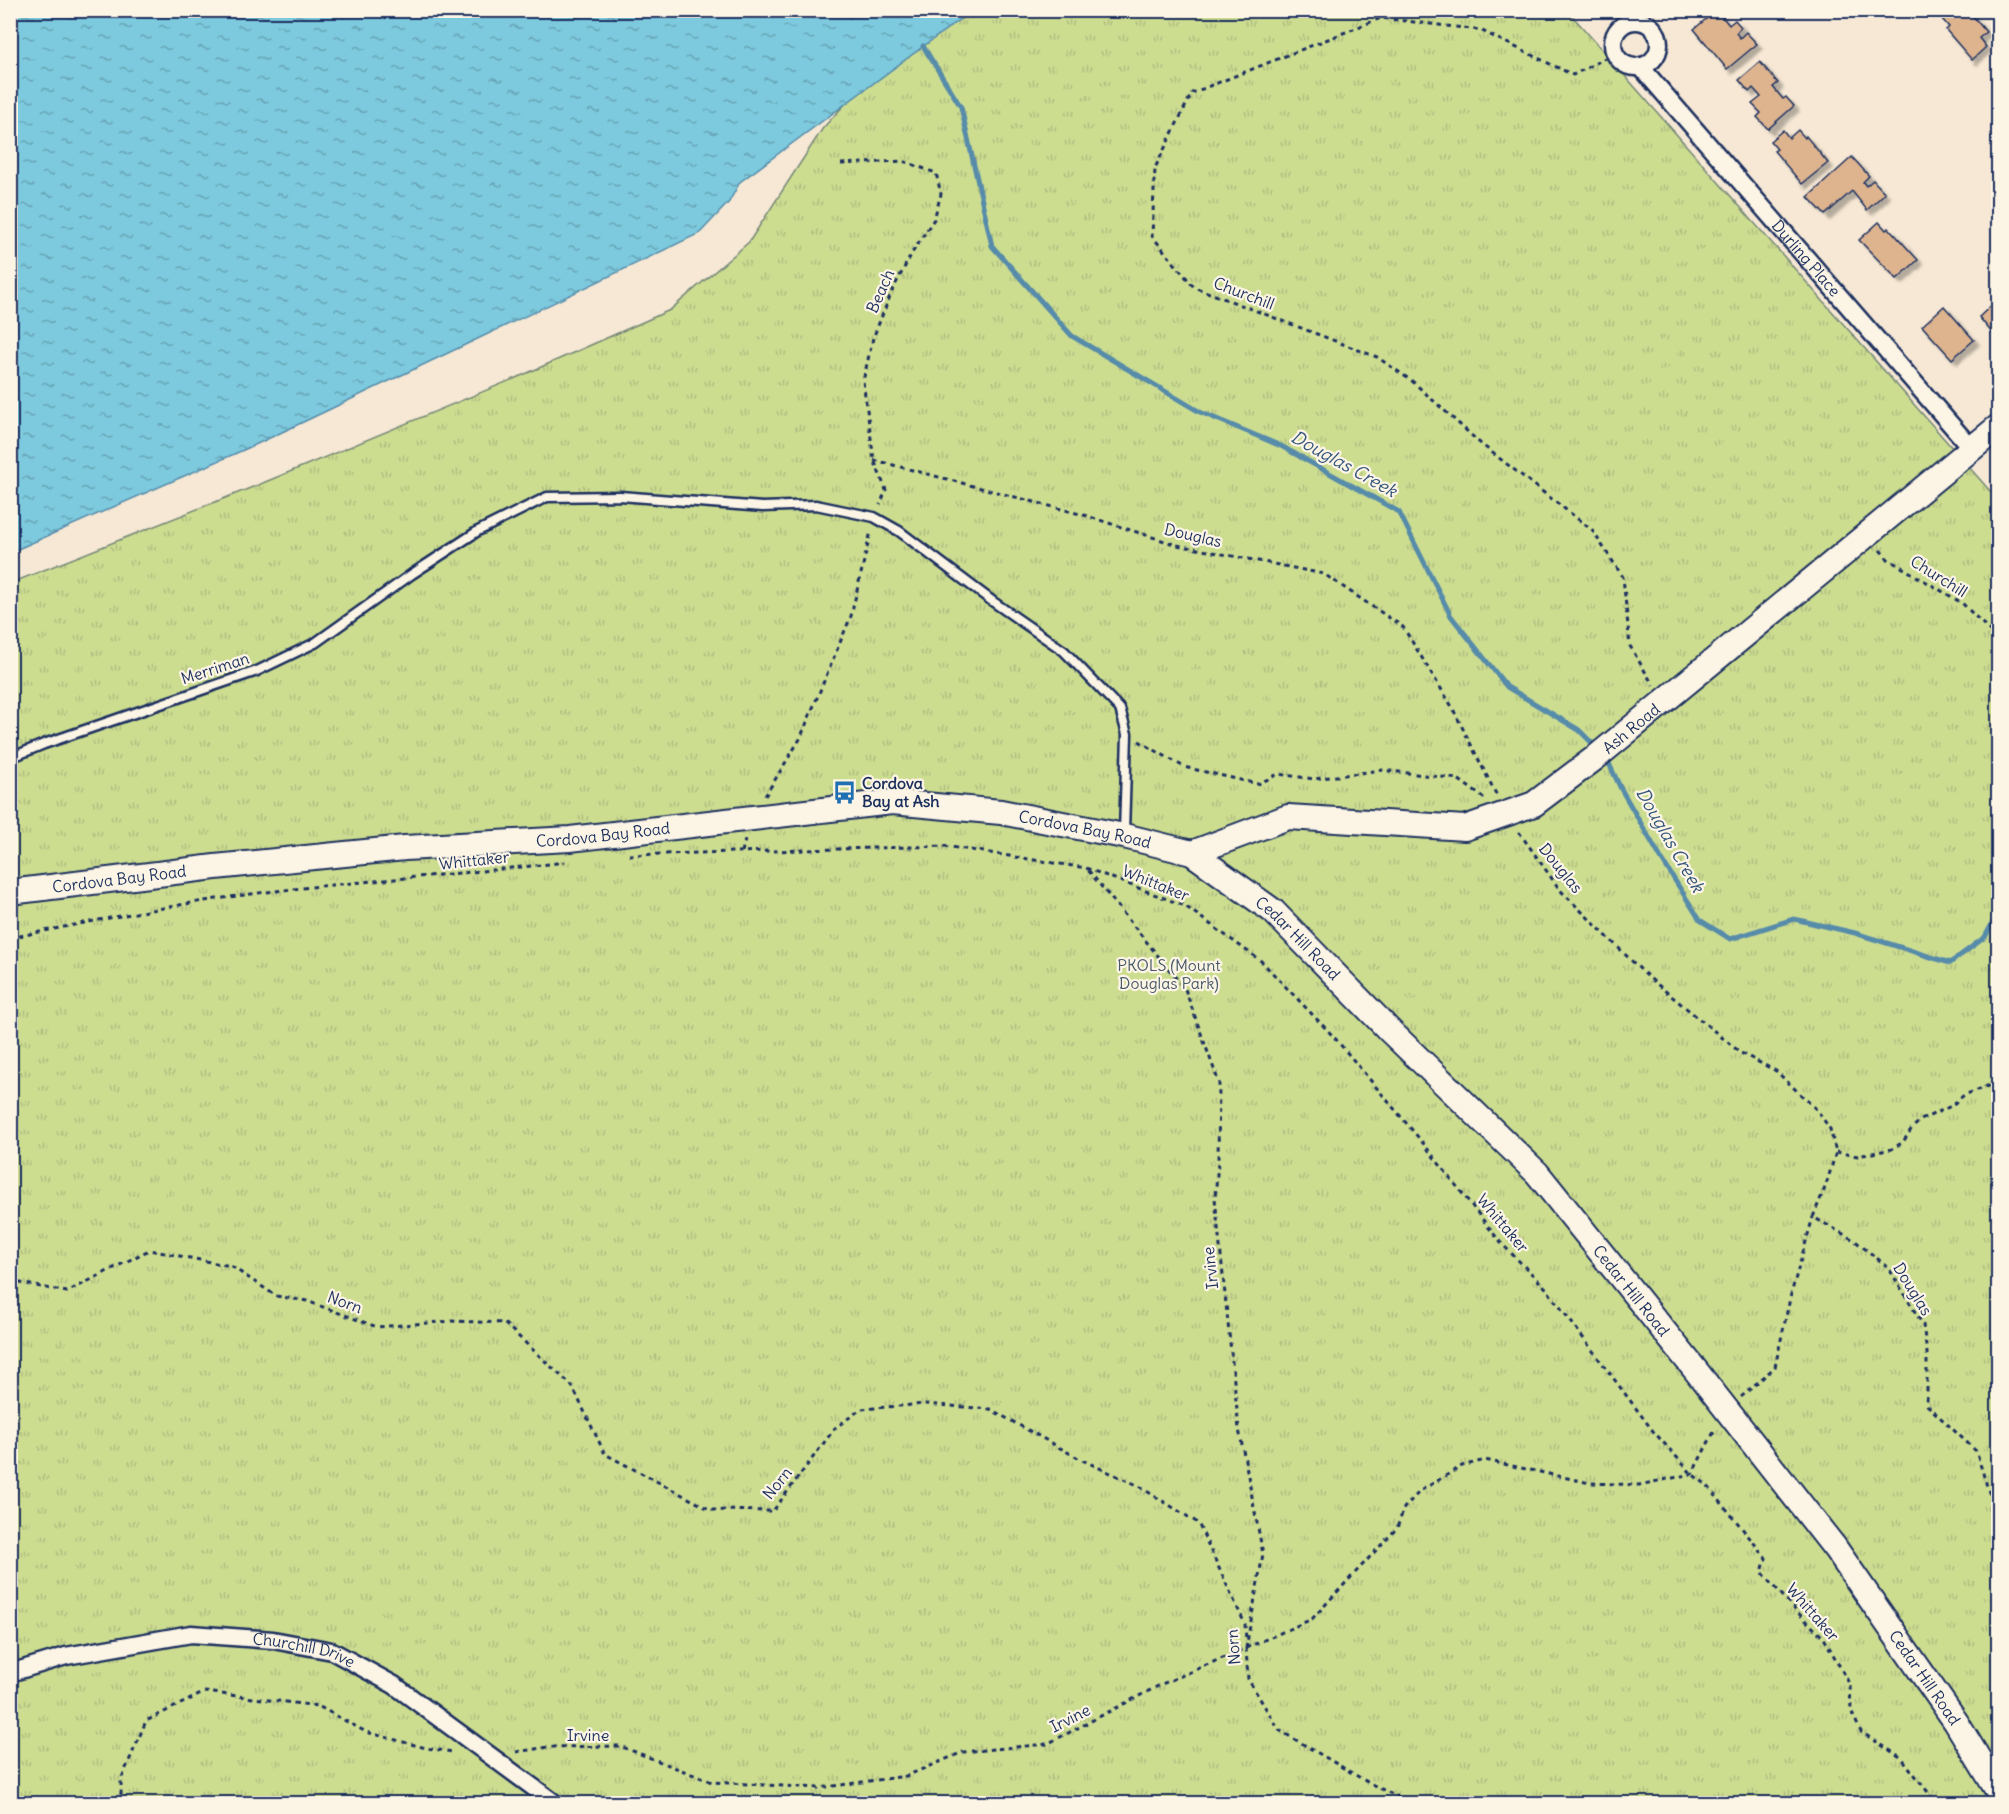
<svg xmlns="http://www.w3.org/2000/svg" width="2009" height="1814" font-family="Delius,sans-serif">
<style>
.park{fill:url(#park-tufts);stroke:#748677;stroke-width:1.5}
.water{fill:url(#water-ripples);stroke:#568baa;stroke-width:1.5}
.lines{fill:none;stroke-linecap:round;stroke-linejoin:round}
.stream{stroke:#568baa;stroke-width:5}
.building{fill:#deb48f;stroke:#1b2f5e;stroke-width:1.5;filter:url(#shadow)}
.lane-casing{stroke:#1b2f5e;stroke-width:13}
.street-casing{stroke:#1b2f5e;stroke-width:21}
.secondary-casing{stroke:#1b2f5e;stroke-width:28}
.path{stroke:#1b2f5e;stroke-width:3;stroke-dasharray:4.5 4.5;stroke-linecap:butt}
.lane{stroke:#fcf5e5;stroke-width:8}
.street{stroke:#fcf5e5;stroke-width:16}
.secondary{stroke:#fcf5e5;stroke-width:24}
.labels{text-anchor:middle;stroke-width:4.5;stroke-linejoin:round;paint-order:stroke}
.street-label{font-size:16px;fill:#1b2f5e;stroke:#fcf5e5}
.poi-label{font-size:16px;font-weight:bold;fill:#1b2f5e;stroke:#fcf5e5;text-anchor:start}
.park-label{font-size:16px;fill:#485a6a;stroke:#fcf5e5}
.water-label{font-size:18px;font-style:italic;fill:#34567e;stroke:#fcf5e5}
</style>
<defs>
<pattern id="park-tufts" width="24" height="20" patternUnits="userSpaceOnUse" patternTransform="scale(1.5)"><rect width="24" height="20" fill="#cddd90"/><path d="M3 7l-1-3M5 7V3M7 7l1-3M15 17l-1-3M17 17v-4M19 17l1-3" fill="none" stroke="#afbe7f"/></pattern>
<pattern id="water-ripples" width="26" height="14" patternUnits="userSpaceOnUse" patternTransform="scale(1.5)"><rect width="26" height="14" fill="#7dc9dd"/><path d="M2 4q2-2 4 0t4 0M15 11q2-2 4 0t4 0" fill="none" stroke="#66a4b6"/></pattern>
<filter id="shadow"><feDropShadow dx="5" dy="5" stdDeviation="1.5" flood-color="#0004"/></filter>
</defs>
<rect width="100%" height="100%" fill="#f6e8d4"/>
<filter id="ink" filterUnits="userSpaceOnUse"><feTurbulence type="fractalNoise" baseFrequency=".0167" numOctaves="2"/><feDisplacementMap in="SourceGraphic" scale="12" xChannelSelector="R" yChannelSelector="G"/><feConvolveMatrix kernelMatrix="1 2 1 2 8 2 1 2 1" color-interpolation-filters="sRGB"/></filter>
<g filter="url(#ink)">
<polygon class="park" points="1054,10 1568,11 1998,500 1998,1803 11,1804 11,583 258,485 523,375 670,310 749,242 823,128 921,22 929,19 1039,15"/>
<polygon class="water" points="11,10 971,10 971,11 740,182 729,202 700,233 257,444 11,552"/>
<g class="lines">
<g class="stream">
<polyline points="923,46 961,107 992,246 1072,336 1200,412 1281,446 1399,512 1451,616 1507,687 1579,730 1597,748"/>
<polyline points="1606,757 1621,789 1662,860 1700,920 1730,939 1794,919 1855,933 1950,963 1985,937 1998,913"/>
</g>
</g>
<g class="building">
<polygon points="1717,10 1729,25 1735,20 1741,27 1736,33 1740,38 1746,32 1757,44 1727,69 1694,29"/>
<polygon points="1952,10 1968,10 1986,32 1979,38 1986,47 1972,60 1946,30 1949,27 1942,19"/>
<polygon points="1760,62 1778,83 1773,87 1783,99 1786,97 1794,106 1768,129 1757,117 1761,113 1752,104 1761,97 1753,88 1749,92 1739,80"/>
<polygon points="1783,130 1789,138 1798,130 1805,138 1806,136 1828,163 1802,184 1774,151 1777,149 1770,141"/>
<polygon points="1852,157 1869,176 1863,182 1866,186 1873,180 1885,193 1867,210 1852,191 1825,215 1808,197"/>
<polygon points="1879,222 1886,230 1889,228 1918,260 1897,279 1859,240"/>
<polygon points="1998,299 1998,340 1979,317"/>
<polygon points="1944,306 1974,340 1952,359 1922,326"/>
</g>
<g class="lines">
<defs>
<polyline id="lane" points="10,758 44,744 257,671 315,643 412,574 478,531 547,497 620,496 763,507 816,505 874,517 899,531 992,601 1064,651 1120,709 1127,734 1124,833"/>
<g id="street">
<circle cx="1636" cy="44" r="23"/>
<path id="s1" d="M1640,66L1972,449"/>
<path id="s2" d="M10,1673L66,1656L191,1634L273,1640L332,1651L394,1685L556,1804"/>
</g>
<g id="secondary">
<path id="s3" d="M1192,853L1288,817L1465,828L1534,804L1595,758L1998,427"/>
<path id="s4" d="M10,892L215,867L405,848L570,839L892,802L1001,812L1124,836L1192,853L1273,911L1390,1031L1537,1173L1697,1372L1835,1548L1956,1722L1998,1791"/>
</g>
</defs>
<use href="#lane" class="lane-casing"/>
<use href="#street" class="street-casing"/>
<use href="#secondary" class="secondary-casing"/>
<g class="path">
<polyline points="1615,53 1573,75 1480,30 1381,18 1192,93 1155,168 1152,236 1194,287 1377,357 1412,381 1481,444 1592,530 1623,577 1630,646 1653,685"/>
<polyline points="841,164 903,161 936,173 941,194 934,219 912,253 892,291 873,338 863,381 874,460 886,490 880,505"/>
<polyline points="874,460 1084,515 1177,545 1324,574 1403,627 1451,705 1497,796"/>
<polyline points="1880,550 1888,559 1962,603 1998,639"/>
<polyline points="1139,741 1184,767 1258,784 1278,774 1314,779 1382,770 1458,779 1485,799"/>
<polyline points="765,796 800,739 851,616 871,531"/>
<polyline points="1519,832 1560,890 1647,976 1741,1053 1776,1071 1817,1110 1830,1129 1836,1152 1826,1185 1813,1217 1854,1240 1888,1267 1923,1325 1927,1353 1927,1405 1976,1451 1998,1521"/>
<polyline points="742,852 745,840"/>
<polyline points="629,855 945,846 1086,868 1185,906 1261,961 1334,1037 1423,1143 1501,1243 1545,1287 1653,1431 1692,1474 1707,1485 1766,1558 1762,1572 1796,1611 1824,1638 1850,1685 1851,1711 1861,1732 1902,1758 1937,1804"/>
<path d="M10,938C104,919 198,899 293,889C384,879 475,873 565,862"/>
<polyline points="1836,1152 1858,1156 1892,1149 1903,1142 1912,1128 1921,1120 1951,1106 1964,1095 1998,1082"/>
<polyline points="10,1281 67,1292 149,1250 231,1266 276,1296 307,1301 377,1327 452,1321 504,1323 572,1386 605,1454 711,1510 773,1511 835,1428 861,1409 925,1404 990,1409 1080,1459 1137,1485 1198,1523 1245,1624 1246,1641"/>
<polyline points="1741,1397 1775,1367 1791,1294 1813,1217"/>
<polyline points="1246,1648 1248,1679 1279,1730 1369,1783 1413,1804"/>
<polyline points="1246,1648 1312,1619 1397,1528 1404,1508 1420,1491 1462,1466 1485,1460 1590,1483 1639,1485 1692,1474 1715,1430"/>
<polyline points="516,1752 548,1747 620,1746 712,1782 819,1788 906,1776 963,1752 1047,1744 1162,1684 1246,1648 1263,1554 1239,1429 1215,1198 1218,1162 1219,1083 1185,989 1088,870"/>
<polyline points="121,1804 121,1780 146,1721 205,1692 318,1706 366,1732 426,1748 453,1752"/>
</g>
<use href="#lane" class="lane"/>
<use href="#street" class="street"/>
<use href="#secondary" class="secondary"/>
</g>
</g>
<defs>
<symbol id="bus-bare" viewBox="-9 -9 18 18"><path d="M-5-6H5V4H4V6H2V4H-2V6H-4V4H-5ZM-3.5-4V0h7V-4ZM-3.5 1.2v1.5H-2V1.2ZM2 1.2v1.5H3.5V1.2Z" fill="#1f6fb2" stroke="#fcf5e5" stroke-width="2.5" paint-order="stroke"/></symbol>
</defs>
<g fill-rule="evenodd">
<use href="#bus-bare" x="828" y="776" width="33" height="33"/>
</g>
<g class="labels">
<g class="street-label">
<text dy="6" stroke="none"><textPath href="#s1" startOffset="254">Durling Place</textPath></text>
<text transform="translate(880 291) rotate(-66)" y="6">Beach</text>
<text transform="translate(1244 293) rotate(21)" y="6">Churchill</text>
<text transform="translate(1193 535) rotate(13)" y="6">Douglas</text>
<text transform="translate(1939 576) rotate(32)" y="6">Churchill</text>
<text transform="translate(215 668) rotate(-18)" y="6">Merriman</text>
<text dy="6" stroke="none"><textPath href="#s3" startOffset="476">Ash Road</textPath></text>
<text dy="6" stroke="none"><textPath href="#s4" startOffset="1082">Cordova Bay Road</textPath></text>
<text dy="6" stroke="none"><textPath href="#s4" startOffset="596">Cordova Bay Road</textPath></text>
<text transform="translate(474 860) rotate(-6)" y="6">Whittaker</text>
<text transform="translate(1561 868) rotate(51)" y="6">Douglas</text>
<text dy="6" stroke="none"><textPath href="#s4" startOffset="110">Cordova Bay Road</textPath></text>
<text transform="translate(1156 883) rotate(22)" y="6">Whittaker</text>
<text dy="6" stroke="none"><textPath href="#s4" startOffset="1328">Cedar Hill Road</textPath></text>
<text transform="translate(1503 1223) rotate(50)" y="6">Whittaker</text>
<text transform="translate(1210 1268) rotate(-96)" y="6">Irvine</text>
<text transform="translate(1913 1289) rotate(58)" y="6">Douglas</text>
<text dy="6" stroke="none"><textPath href="#s4" startOffset="1814">Cedar Hill Road</textPath></text>
<text transform="translate(345 1302) rotate(20)" y="6">Norn</text>
<text transform="translate(777 1483) rotate(-51)" y="6">Norn</text>
<text transform="translate(1813 1612) rotate(49)" y="6">Whittaker</text>
<text transform="translate(1233 1647) rotate(-95)" y="6">Norn</text>
<text dy="6" stroke="none"><textPath href="#s2" startOffset="300">Churchill Drive</textPath></text>
<text dy="6" stroke="none"><textPath href="#s4" startOffset="2300">Cedar Hill Road</textPath></text>
<text transform="translate(1070 1718) rotate(-27)" y="6">Irvine</text>
<text x="588" y="1741">Irvine</text>
</g>
<g class="poi-label">
<text x="862" y="789">Cordova<tspan x="862" dy="18">Bay at Ash</tspan></text>
</g>
<g class="park-label">
<text x="1169" y="971">PKOLS (Mount<tspan x="1169" dy="18">Douglas Park)</tspan></text>
</g>
<g class="water-label">
<text transform="translate(1344 464) rotate(29)" y="6">Douglas Creek</text>
<text transform="translate(1670 840) rotate(60)" y="6">Douglas Creek</text>
</g>
</g>
<rect width="2009" height="1814" fill="none" stroke="#fcf5e5" stroke-width="36"/>
<rect x="18" y="18" width="1973" height="1778" fill="none" stroke="#1b2f5e" stroke-width="2" filter="url(#ink)"/>
</svg>
